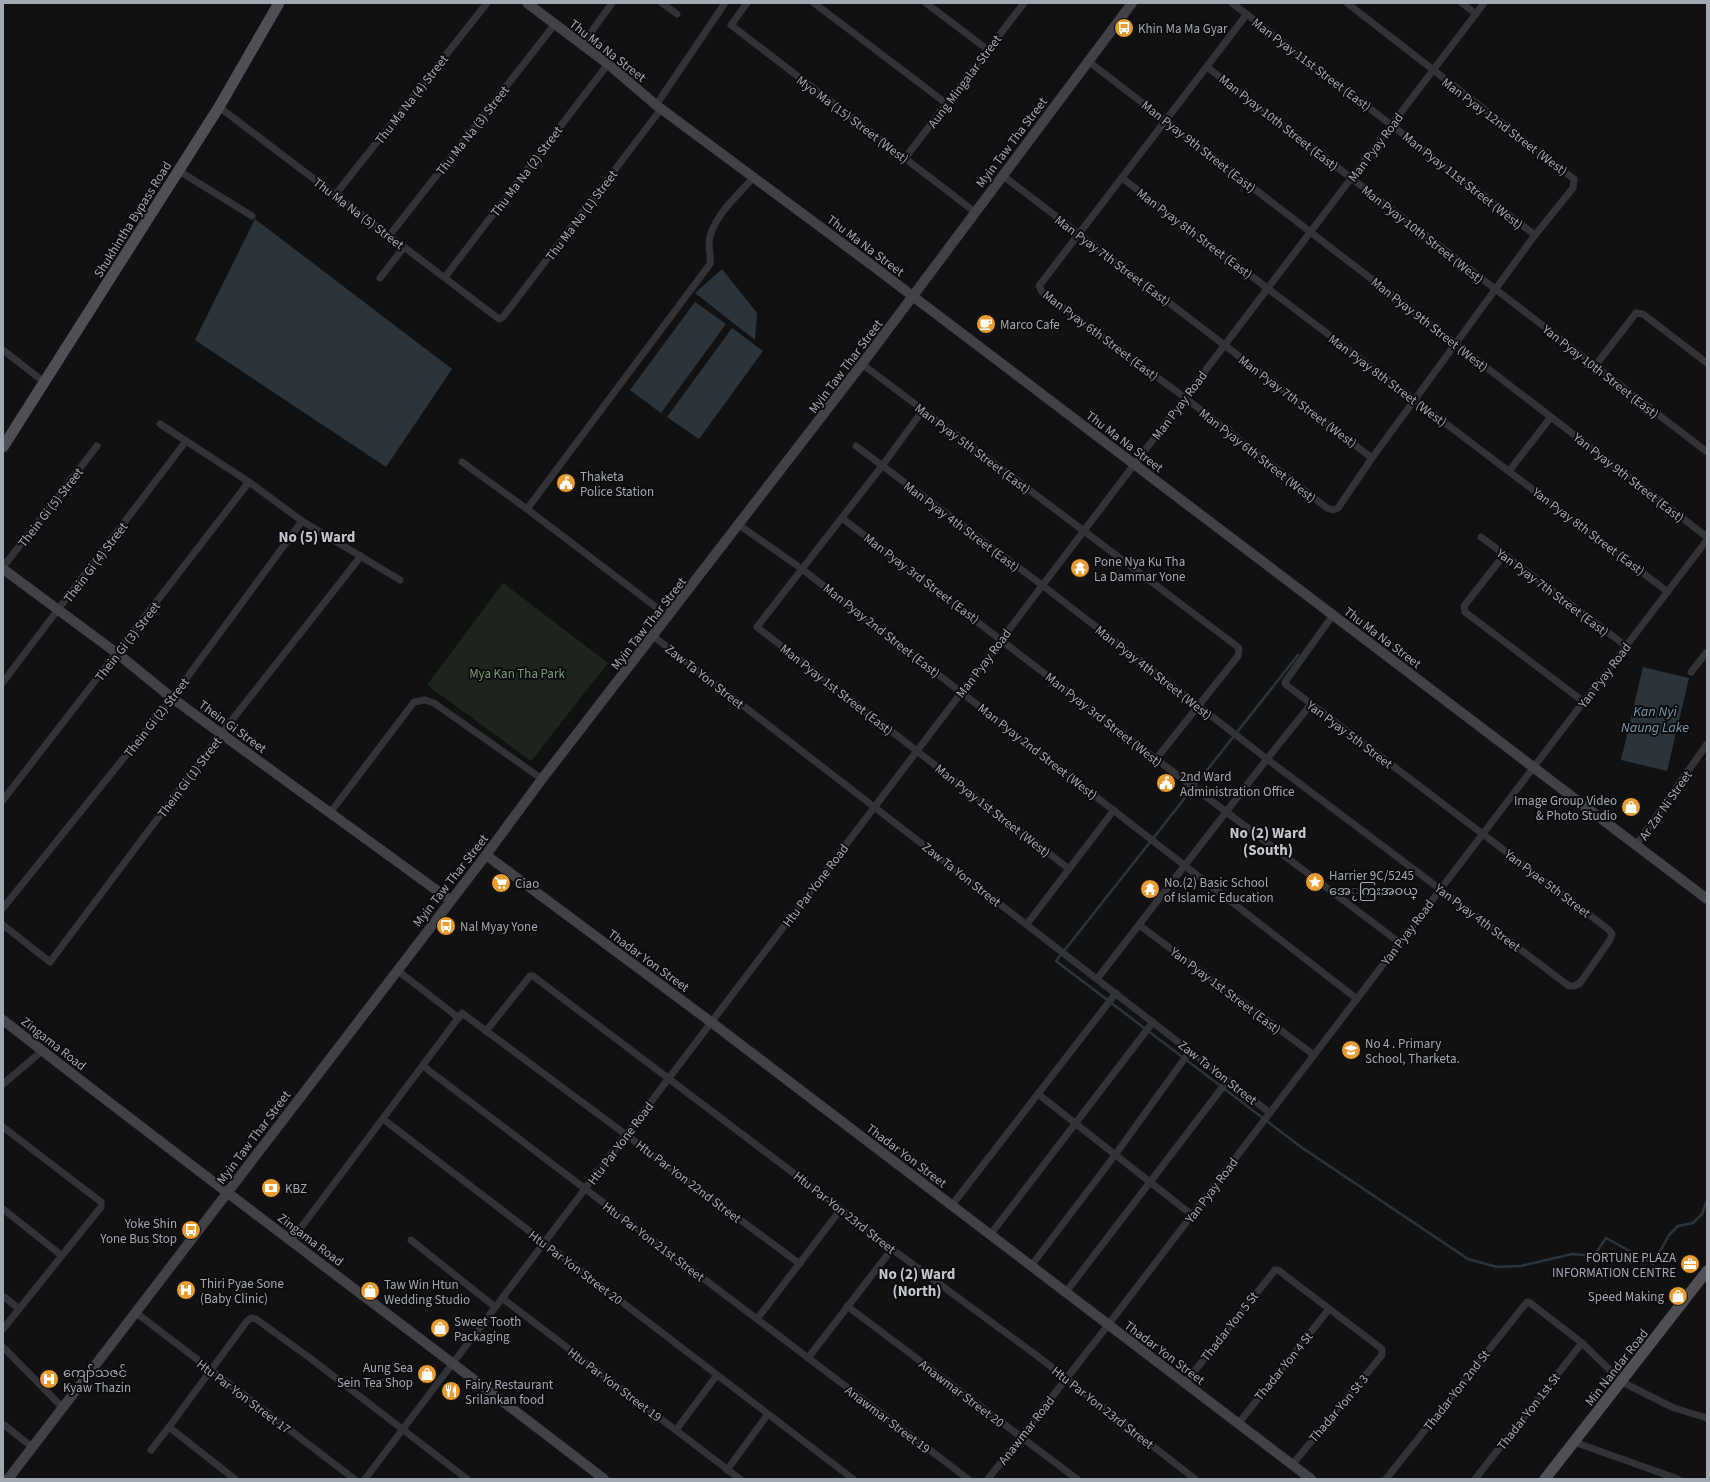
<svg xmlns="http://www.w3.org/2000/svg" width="1710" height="1482" font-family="'Source Sans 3','Noto Sans Myanmar',sans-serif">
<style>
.green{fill:#1d241e}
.water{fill:#2b343a}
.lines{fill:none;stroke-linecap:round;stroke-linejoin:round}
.stream{stroke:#2b343a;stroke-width:2.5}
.street{stroke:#323337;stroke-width:7}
.secondary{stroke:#404247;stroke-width:10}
.primary{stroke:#4e5056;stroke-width:11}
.labels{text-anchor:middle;stroke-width:4;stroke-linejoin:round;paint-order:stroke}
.poi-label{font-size:13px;fill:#a2a9b2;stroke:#0c0c0d;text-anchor:start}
.street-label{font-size:13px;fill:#a2a9b2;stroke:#0c0c0d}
.park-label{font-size:13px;fill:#7b9d7a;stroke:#0c0c0d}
.water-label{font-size:14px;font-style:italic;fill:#7a99ac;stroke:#0c0c0d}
.quarter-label{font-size:15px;font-weight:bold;fill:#c3c7ce;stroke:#0c0c0d}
</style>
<rect width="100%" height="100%" fill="#111112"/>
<polygon class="green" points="503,583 608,663 531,761 427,685"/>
<g class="water">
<polygon points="255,219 452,369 386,467 195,340"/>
<polygon points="722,269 757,313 755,340 695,293"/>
<polygon points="695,302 726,324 661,413 630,390"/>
<polygon points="732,328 763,351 699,439 667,417"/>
<polygon points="1643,667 1689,678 1667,771 1621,760"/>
</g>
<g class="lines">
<polyline class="stream" points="1298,655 1056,961 1301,1147 1468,1259 1497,1267 1521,1266 1572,1254 1594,1256 1606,1238 1653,1264 1669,1235 1678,1226 1693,1223 1702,1214 1707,1200"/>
<g class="street">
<polyline points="662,3 677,14"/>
<polyline points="747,3 731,25 975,212"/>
<polyline points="814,3 947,104"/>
<polyline points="926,3 988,50"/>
<polyline points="1232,3 1535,235"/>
<polyline points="1462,3 1476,14"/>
<polyline points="1247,14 1039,286 1042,292 1184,397 1327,508 1333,510 1338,508 1372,458 1535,235 1573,188 1574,179 1347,3"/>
<polyline points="582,45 612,3"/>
<polyline points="1088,61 1707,537"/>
<polyline points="1207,67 1707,452"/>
<polyline points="656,105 725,3"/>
<polyline points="219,107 499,319 503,317 661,109"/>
<polyline points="905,158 1024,3"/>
<polyline points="179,171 252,216"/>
<polyline points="1002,175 1372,458"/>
<polyline points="1122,178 1668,592"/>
<polyline points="335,195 487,3"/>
<polyline points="389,236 555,24"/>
<polyline points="445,277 608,64"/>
<polyline points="380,278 404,247"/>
<polyline points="3,350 44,382"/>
<polyline points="862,364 1238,647 1239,649 1238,656 1156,759"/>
<polyline points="1595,366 1636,313 1643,314 1707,363"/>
<polyline points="923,410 882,466 757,627 1069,869"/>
<polyline points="160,424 249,482 302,521 400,580"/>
<polyline points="856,446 1042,585 1267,759 1569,986 1574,986 1580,983 1610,940 1612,934 1608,929 1285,684 1285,682 1333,615"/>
<polyline points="462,462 527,509 669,617"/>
<polyline points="1509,471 1551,417"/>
<path d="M527,509L710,264C711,256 709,250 709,243C710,219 739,194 754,177"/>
<polyline points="842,518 1156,759 1400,943"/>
<polyline points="739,525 802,569 1357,999"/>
<polyline points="1481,537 1626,646"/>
<polyline points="1504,555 1464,606 1465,612 1584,702"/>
<polyline points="3,567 97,446"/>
<polyline points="653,636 1270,1113"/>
<polyline points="1691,672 1707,652"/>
<polyline points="3,682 186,441"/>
<polyline points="3,800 249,482"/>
<polyline points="330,813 414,702 425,700 434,703 542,779"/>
<polyline points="1636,845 1707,744"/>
<polyline points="3,908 172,698 302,521"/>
<polyline points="1027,924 1114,810"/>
<polyline points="3,925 50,962 221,734 361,556"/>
<polyline points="1139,925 1314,1055"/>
<polyline points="397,970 459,1018"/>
<polyline points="1097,979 1267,759 1311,704"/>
<polyline points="486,1031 530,976 533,976 841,1209 892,1249 1036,1355 1195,1479"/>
<polyline points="423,1066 968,1479"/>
<polyline points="3,1084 42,1051"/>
<polyline points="1038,1094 1192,1215"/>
<polyline points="383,1119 853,1479"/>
<polyline points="3,1127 101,1202 101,1207 3,1329"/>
<polyline points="952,1205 1116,993"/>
<polyline points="3,1209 61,1255"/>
<polyline points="990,1235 1153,1022"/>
<polyline points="411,1240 495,1307"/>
<polyline points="291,1241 462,1013 800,1264"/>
<polyline points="1031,1266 1115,1155 1190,1051"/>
<polyline points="1066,1292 1228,1080"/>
<polyline points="3,1296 18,1308"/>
<polyline points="502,1298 740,1479"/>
<polyline points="847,1306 1077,1479"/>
<polyline points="135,1312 354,1479"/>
<polyline points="757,1319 841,1209"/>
<polyline points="3,1347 63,1408"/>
<polyline points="808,1358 892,1249"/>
<polyline points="1185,1383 1275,1270 1278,1270 1382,1349 1382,1355 1292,1465"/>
<polyline points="3,1424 32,1447"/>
<polyline points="1238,1424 1329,1309"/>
<polyline points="169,1427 235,1479"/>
<polyline points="676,1430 717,1375"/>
<polyline points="1574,1442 1678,1479"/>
<polyline points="151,1450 169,1427 247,1321 251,1318 256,1319 310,1358 467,1479"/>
<polyline points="727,1470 768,1414"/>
<polyline points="365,1479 1484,3"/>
<polyline points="988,1479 1108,1325 1707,540"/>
<polyline points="1386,1479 1527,1302 1529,1302 1582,1343 1622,1382 1674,1408 1707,1418"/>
<polyline points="1475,1479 1582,1343"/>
</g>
<g class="secondary">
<polyline points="527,3 608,64 656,105 873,266 1707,899"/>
<polyline points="3,569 118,654 172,698 450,900"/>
<polyline points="486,855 711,1022 1311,1479"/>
<path d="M3,1020C201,1175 404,1325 604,1479"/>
<polyline points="8,1479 486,855 542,779 862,364 1132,3"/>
</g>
<g class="primary">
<polyline points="3,447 219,107 279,3"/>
<polyline points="1545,1479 1707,1271"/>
</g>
</g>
<defs>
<symbol id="bus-disc" viewBox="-11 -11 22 22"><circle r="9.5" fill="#e99c32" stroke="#0c0c0d"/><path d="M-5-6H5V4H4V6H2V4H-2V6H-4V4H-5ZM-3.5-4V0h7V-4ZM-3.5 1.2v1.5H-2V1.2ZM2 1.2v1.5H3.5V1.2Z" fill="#fff"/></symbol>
<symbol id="cafe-disc" viewBox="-11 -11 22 22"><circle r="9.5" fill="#e99c32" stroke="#0c0c0d"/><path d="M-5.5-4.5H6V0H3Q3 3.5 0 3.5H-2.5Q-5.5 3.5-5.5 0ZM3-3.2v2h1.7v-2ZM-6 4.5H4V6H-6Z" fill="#fff"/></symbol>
<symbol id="civic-disc" viewBox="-11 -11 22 22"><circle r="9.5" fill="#e99c32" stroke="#0c0c0d"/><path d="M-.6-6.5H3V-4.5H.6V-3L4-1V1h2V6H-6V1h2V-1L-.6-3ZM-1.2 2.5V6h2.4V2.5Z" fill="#fff"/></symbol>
<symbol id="temple-disc" viewBox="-11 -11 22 22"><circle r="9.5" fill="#e99c32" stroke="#0c0c0d"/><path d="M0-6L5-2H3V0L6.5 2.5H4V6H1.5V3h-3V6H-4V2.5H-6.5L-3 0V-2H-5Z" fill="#fff"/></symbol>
<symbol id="shop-disc" viewBox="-11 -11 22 22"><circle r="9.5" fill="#e99c32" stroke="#0c0c0d"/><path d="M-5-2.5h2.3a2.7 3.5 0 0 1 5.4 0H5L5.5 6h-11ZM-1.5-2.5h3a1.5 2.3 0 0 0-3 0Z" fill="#fff"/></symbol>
<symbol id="sight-disc" viewBox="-11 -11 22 22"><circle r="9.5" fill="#e99c32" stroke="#0c0c0d"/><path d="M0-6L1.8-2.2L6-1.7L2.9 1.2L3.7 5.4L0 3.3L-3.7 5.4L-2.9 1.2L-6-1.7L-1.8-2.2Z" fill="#fff"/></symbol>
<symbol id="supermarket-disc" viewBox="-11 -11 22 22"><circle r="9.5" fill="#e99c32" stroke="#0c0c0d"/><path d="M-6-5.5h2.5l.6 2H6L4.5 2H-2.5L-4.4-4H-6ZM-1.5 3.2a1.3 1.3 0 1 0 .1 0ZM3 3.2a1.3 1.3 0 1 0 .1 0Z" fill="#fff"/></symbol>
<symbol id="school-disc" viewBox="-11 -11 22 22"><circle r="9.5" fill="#e99c32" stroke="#0c0c0d"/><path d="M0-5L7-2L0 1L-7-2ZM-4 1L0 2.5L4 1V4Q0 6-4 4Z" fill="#fff"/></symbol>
<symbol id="bank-disc" viewBox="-11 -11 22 22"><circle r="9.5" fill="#e99c32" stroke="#0c0c0d"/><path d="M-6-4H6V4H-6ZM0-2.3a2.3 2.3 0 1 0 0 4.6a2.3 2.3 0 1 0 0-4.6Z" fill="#fff"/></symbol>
<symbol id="office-disc" viewBox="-11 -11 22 22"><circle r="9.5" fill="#e99c32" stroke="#0c0c0d"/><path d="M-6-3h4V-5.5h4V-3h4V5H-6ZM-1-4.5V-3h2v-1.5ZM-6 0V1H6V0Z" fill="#fff"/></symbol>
<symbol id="hospital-disc" viewBox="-11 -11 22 22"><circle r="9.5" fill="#e99c32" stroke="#0c0c0d"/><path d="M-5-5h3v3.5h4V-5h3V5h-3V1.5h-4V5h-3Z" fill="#fff"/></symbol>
<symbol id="restaurant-disc" viewBox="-11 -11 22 22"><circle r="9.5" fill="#e99c32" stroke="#0c0c0d"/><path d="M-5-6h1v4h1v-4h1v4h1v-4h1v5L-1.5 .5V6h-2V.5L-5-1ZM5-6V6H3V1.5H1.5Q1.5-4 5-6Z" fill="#fff"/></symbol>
</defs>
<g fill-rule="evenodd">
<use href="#bus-disc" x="1113" y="17" width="22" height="22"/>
<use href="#cafe-disc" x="975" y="313" width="22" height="22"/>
<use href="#civic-disc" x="555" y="472" width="22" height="22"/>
<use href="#temple-disc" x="1069" y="557" width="22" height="22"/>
<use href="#civic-disc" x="1155" y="772" width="22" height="22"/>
<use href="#shop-disc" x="1620" y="796" width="22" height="22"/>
<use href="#sight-disc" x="1304" y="871" width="22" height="22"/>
<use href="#supermarket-disc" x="490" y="872" width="22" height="22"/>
<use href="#temple-disc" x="1139" y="878" width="22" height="22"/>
<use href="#bus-disc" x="435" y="915" width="22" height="22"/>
<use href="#school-disc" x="1340" y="1039" width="22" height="22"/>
<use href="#bank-disc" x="260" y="1177" width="22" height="22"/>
<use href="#bus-disc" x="180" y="1219" width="22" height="22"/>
<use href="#office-disc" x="1679" y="1253" width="22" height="22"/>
<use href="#hospital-disc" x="175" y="1279" width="22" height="22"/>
<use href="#shop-disc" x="359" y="1280" width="22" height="22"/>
<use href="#shop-disc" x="1667" y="1285" width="22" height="22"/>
<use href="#shop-disc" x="429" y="1317" width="22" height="22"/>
<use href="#shop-disc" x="416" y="1363" width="22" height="22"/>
<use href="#hospital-disc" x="38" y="1368" width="22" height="22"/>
<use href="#restaurant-disc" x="440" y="1380" width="22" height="22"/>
</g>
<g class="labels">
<g class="poi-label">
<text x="1138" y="33">Khin Ma Ma Gyar</text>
<text x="1000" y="329">Marco Cafe</text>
<text x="580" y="481">Thaketa<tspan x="580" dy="15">Police Station</tspan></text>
<text x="1094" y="566">Pone Nya Ku Tha<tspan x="1094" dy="15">La Dammar Yone</tspan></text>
<text x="1180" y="781">2nd Ward<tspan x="1180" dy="15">Administration Office</tspan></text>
<text x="1617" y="805" text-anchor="end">Image Group Video<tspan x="1617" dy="15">&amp; Photo Studio</tspan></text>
<text x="1329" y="880">Harrier 9C/5245<tspan x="1329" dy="15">အေႂကြးအဝယ္</tspan></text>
<text x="1164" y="887">No.(2) Basic School<tspan x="1164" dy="15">of Islamic Education</tspan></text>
<text x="515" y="888">Ciao</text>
<text x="460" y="931">Nal Myay Yone</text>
<text x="1365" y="1048">No 4 . Primary<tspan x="1365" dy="15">School, Tharketa.</tspan></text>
<text x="285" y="1193">KBZ</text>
<text x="177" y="1228" text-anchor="end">Yoke Shin<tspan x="177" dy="15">Yone Bus Stop</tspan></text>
<text x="1676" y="1262" text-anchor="end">FORTUNE PLAZA<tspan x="1676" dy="15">INFORMATION CENTRE</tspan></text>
<text x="200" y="1288">Thiri Pyae Sone<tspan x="200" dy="15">(Baby Clinic)</tspan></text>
<text x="384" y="1289">Taw Win Htun<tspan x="384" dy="15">Wedding Studio</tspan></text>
<text x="1664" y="1301" text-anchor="end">Speed Making</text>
<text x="454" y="1326">Sweet Tooth<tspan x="454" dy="15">Packaging</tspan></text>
<text x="413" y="1372" text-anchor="end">Aung Sea<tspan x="413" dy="15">Sein Tea Shop</tspan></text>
<text x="63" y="1377">ကျော်သဇင်<tspan x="63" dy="15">Kyaw Thazin</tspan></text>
<text x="465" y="1389">Fairy Restaurant<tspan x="465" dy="15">Srilankan food</tspan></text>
</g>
<g class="street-label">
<text transform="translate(608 50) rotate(38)" y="5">Thu Ma Na Street</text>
<text transform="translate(1312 64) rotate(37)" y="5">Man Pyay 11st Street (East)</text>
<text transform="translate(964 81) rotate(-53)" y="5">Aung Mingalar Street</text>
<text transform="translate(411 99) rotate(-52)" y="5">Thu Ma Na (4) Street</text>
<text transform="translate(853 119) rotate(37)" y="5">Myo Ma (15) Street (West)</text>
<text transform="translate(1279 122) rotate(38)" y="5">Man Pyay 10th Street (East)</text>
<text transform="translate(1505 126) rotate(37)" y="5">Man Pyay 12nd Street (West)</text>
<text transform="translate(472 130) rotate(-52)" y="5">Thu Ma Na (3) Street</text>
<text transform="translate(1011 142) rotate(-53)" y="5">Myin Taw Tha Street</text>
<text transform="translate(1199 146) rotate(38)" y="5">Man Pyay 9th Street (East)</text>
<text transform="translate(1375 147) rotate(-53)" y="5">Man Pyay Road</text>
<text transform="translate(526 171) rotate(-53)" y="5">Thu Ma Na (2) Street</text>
<text transform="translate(1463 180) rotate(38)" y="5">Man Pyay 11st Street (West)</text>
<text transform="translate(359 213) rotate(37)" y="5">Thu Ma Na (5) Street</text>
<text transform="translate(581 215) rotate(-53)" y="5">Thu Ma Na (1) Street</text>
<text transform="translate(132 219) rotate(-58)" y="5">Shukhintha Bypass Road</text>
<text transform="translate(1195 233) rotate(37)" y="5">Man Pyay 8th Street (East)</text>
<text transform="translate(1423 234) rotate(38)" y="5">Man Pyay 10th Street (West)</text>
<text transform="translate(866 245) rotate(37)" y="5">Thu Ma Na Street</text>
<text transform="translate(1113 260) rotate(37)" y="5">Man Pyay 7th Street (East)</text>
<text transform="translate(1430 324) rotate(38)" y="5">Man Pyay 9th Street (West)</text>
<text transform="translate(1101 335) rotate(37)" y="5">Man Pyay 6th Street (East)</text>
<text transform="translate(845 366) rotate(-53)" y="5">Myin Taw Thar Street</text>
<text transform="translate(1601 371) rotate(38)" y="5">Yan Pyay 10th Street (East)</text>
<text transform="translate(1388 380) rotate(37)" y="5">Man Pyay 8th Street (West)</text>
<text transform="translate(1298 401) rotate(37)" y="5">Man Pyay 7th Street (West)</text>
<text transform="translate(1179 405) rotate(-53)" y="5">Man Pyay Road</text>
<text transform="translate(1125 441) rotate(37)" y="5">Thu Ma Na Street</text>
<text transform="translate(973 448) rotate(37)" y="5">Man Pyay 5th Street (East)</text>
<text transform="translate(1258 455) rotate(38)" y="5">Man Pyay 6th Street (West)</text>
<text transform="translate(1629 477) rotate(38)" y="5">Yan Pyay 9th Street (East)</text>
<text transform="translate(50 507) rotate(-52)" y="5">Thein Gi (5) Street</text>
<text transform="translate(962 526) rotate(37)" y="5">Man Pyay 4th Street (East)</text>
<text transform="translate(1589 531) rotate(37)" y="5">Yan Pyay 8th Street (East)</text>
<text transform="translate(95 562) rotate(-53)" y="5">Thein Gi (4) Street</text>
<text transform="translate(922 578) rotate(37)" y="5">Man Pyay 3rd Street (East)</text>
<text transform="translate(1553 592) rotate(37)" y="5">Yan Pyay 7th Street (East)</text>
<text transform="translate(648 623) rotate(-52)" y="5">Myin Taw Thar Street</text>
<text transform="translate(882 630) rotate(38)" y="5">Man Pyay 2nd Street (East)</text>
<text transform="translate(1383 637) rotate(37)" y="5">Thu Ma Na Street</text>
<text transform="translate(127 641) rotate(-52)" y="5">Thein Gi (3) Street</text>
<text transform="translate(983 663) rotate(-53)" y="5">Man Pyay Road</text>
<text transform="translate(1154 672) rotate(38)" y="5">Man Pyay 4th Street (West)</text>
<text transform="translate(1604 675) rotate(-53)" y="5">Yan Pyay Road</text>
<text transform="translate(705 676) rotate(38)" y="5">Zaw Ta Yon Street</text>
<text transform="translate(837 689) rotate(38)" y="5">Man Pyay 1st Street (East)</text>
<text transform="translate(156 717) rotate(-52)" y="5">Thein Gi (2) Street</text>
<text transform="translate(1104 719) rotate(38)" y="5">Man Pyay 3rd Street (West)</text>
<text transform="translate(233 726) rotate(36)" y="5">Thein Gi Street</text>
<text transform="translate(1350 734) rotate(37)" y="5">Yan Pyay 5th Street</text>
<text transform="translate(1038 751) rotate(38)" y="5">Man Pyay 2nd Street (West)</text>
<text transform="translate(189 777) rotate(-53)" y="5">Thein Gi (1) Street</text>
<text transform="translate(1665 805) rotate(-55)" y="5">Ar Zar Ni Street</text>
<text transform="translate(993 810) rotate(38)" y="5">Man Pyay 1st Street (West)</text>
<text transform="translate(962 874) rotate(38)" y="5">Zaw Ta Yon Street</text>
<text transform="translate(450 880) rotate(-52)" y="5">Myin Taw Thar Street</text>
<text transform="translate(1548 883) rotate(37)" y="5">Yan Pyae 5th Street</text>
<text transform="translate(815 885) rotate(-53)" y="5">Htu Par Yone Road</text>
<text transform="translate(1478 917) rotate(37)" y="5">Yan Pyay 4th Street</text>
<text transform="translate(1407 932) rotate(-53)" y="5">Yan Pyay Road</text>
<text transform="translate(649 960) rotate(36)" y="5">Thadar Yon Street</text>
<text transform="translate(1226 990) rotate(37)" y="5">Yan Pyay 1st Street (East)</text>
<text transform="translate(54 1043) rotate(38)" y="5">Zingama Road</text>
<text transform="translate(1218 1072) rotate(38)" y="5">Zaw Ta Yon Street</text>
<text transform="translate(253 1137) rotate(-53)" y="5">Myin Taw Thar Street</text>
<text transform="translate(620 1143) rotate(-53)" y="5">Htu Par Yone Road</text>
<text transform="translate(907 1155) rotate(37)" y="5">Thadar Yon Street</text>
<text transform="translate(689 1181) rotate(37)" y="5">Htu Par Yon 22nd Street</text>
<text transform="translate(1211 1190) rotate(-53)" y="5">Yan Pyay Road</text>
<text transform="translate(845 1212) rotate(38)" y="5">Htu Par Yon 23rd Street</text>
<text transform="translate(311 1239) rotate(37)" y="5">Zingama Road</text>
<text transform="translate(654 1241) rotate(37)" y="5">Htu Par Yon 21st Street</text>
<text transform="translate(576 1267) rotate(37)" y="5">Htu Par Yon Street 20</text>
<text transform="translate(1229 1326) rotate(-52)" y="5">Thadar Yon 5 St</text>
<text transform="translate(1165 1352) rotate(37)" y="5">Thadar Yon Street</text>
<text transform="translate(1283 1366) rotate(-51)" y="5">Thadar Yon 4 St</text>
<text transform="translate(1616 1367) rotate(-52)" y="5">Min Nandar Road</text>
<text transform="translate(615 1384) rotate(37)" y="5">Htu Par Yon Street 19</text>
<text transform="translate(1456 1390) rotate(-52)" y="5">Thadar Yon 2nd St</text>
<text transform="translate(962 1393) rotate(37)" y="5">Anawmar Street 20</text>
<text transform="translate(244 1396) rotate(37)" y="5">Htu Par Yon Street 17</text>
<text transform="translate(1103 1407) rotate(38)" y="5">Htu Par Yon 23rd Street</text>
<text transform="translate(1338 1408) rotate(-50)" y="5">Thadar Yon St 3</text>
<text transform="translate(1528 1411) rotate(-52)" y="5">Thadar Yon 1st St</text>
<text transform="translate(888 1419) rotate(37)" y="5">Anawmar Street 19</text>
<text transform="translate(1026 1430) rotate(-52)" y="5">Anawmar Road</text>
</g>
<g class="park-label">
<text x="517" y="678">Mya Kan Tha Park</text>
</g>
<g class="water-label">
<text x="1655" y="716">Kan Nyi<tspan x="1655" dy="16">Naung Lake</tspan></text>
</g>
<g class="quarter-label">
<text x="317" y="542">No (5) Ward</text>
<text x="1268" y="838">No (2) Ward<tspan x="1268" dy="17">(South)</tspan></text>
<text x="917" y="1279">No (2) Ward<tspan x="917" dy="17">(North)</tspan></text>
</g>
</g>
<rect width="1710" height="1482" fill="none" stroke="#a2a9b2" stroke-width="8"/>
</svg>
